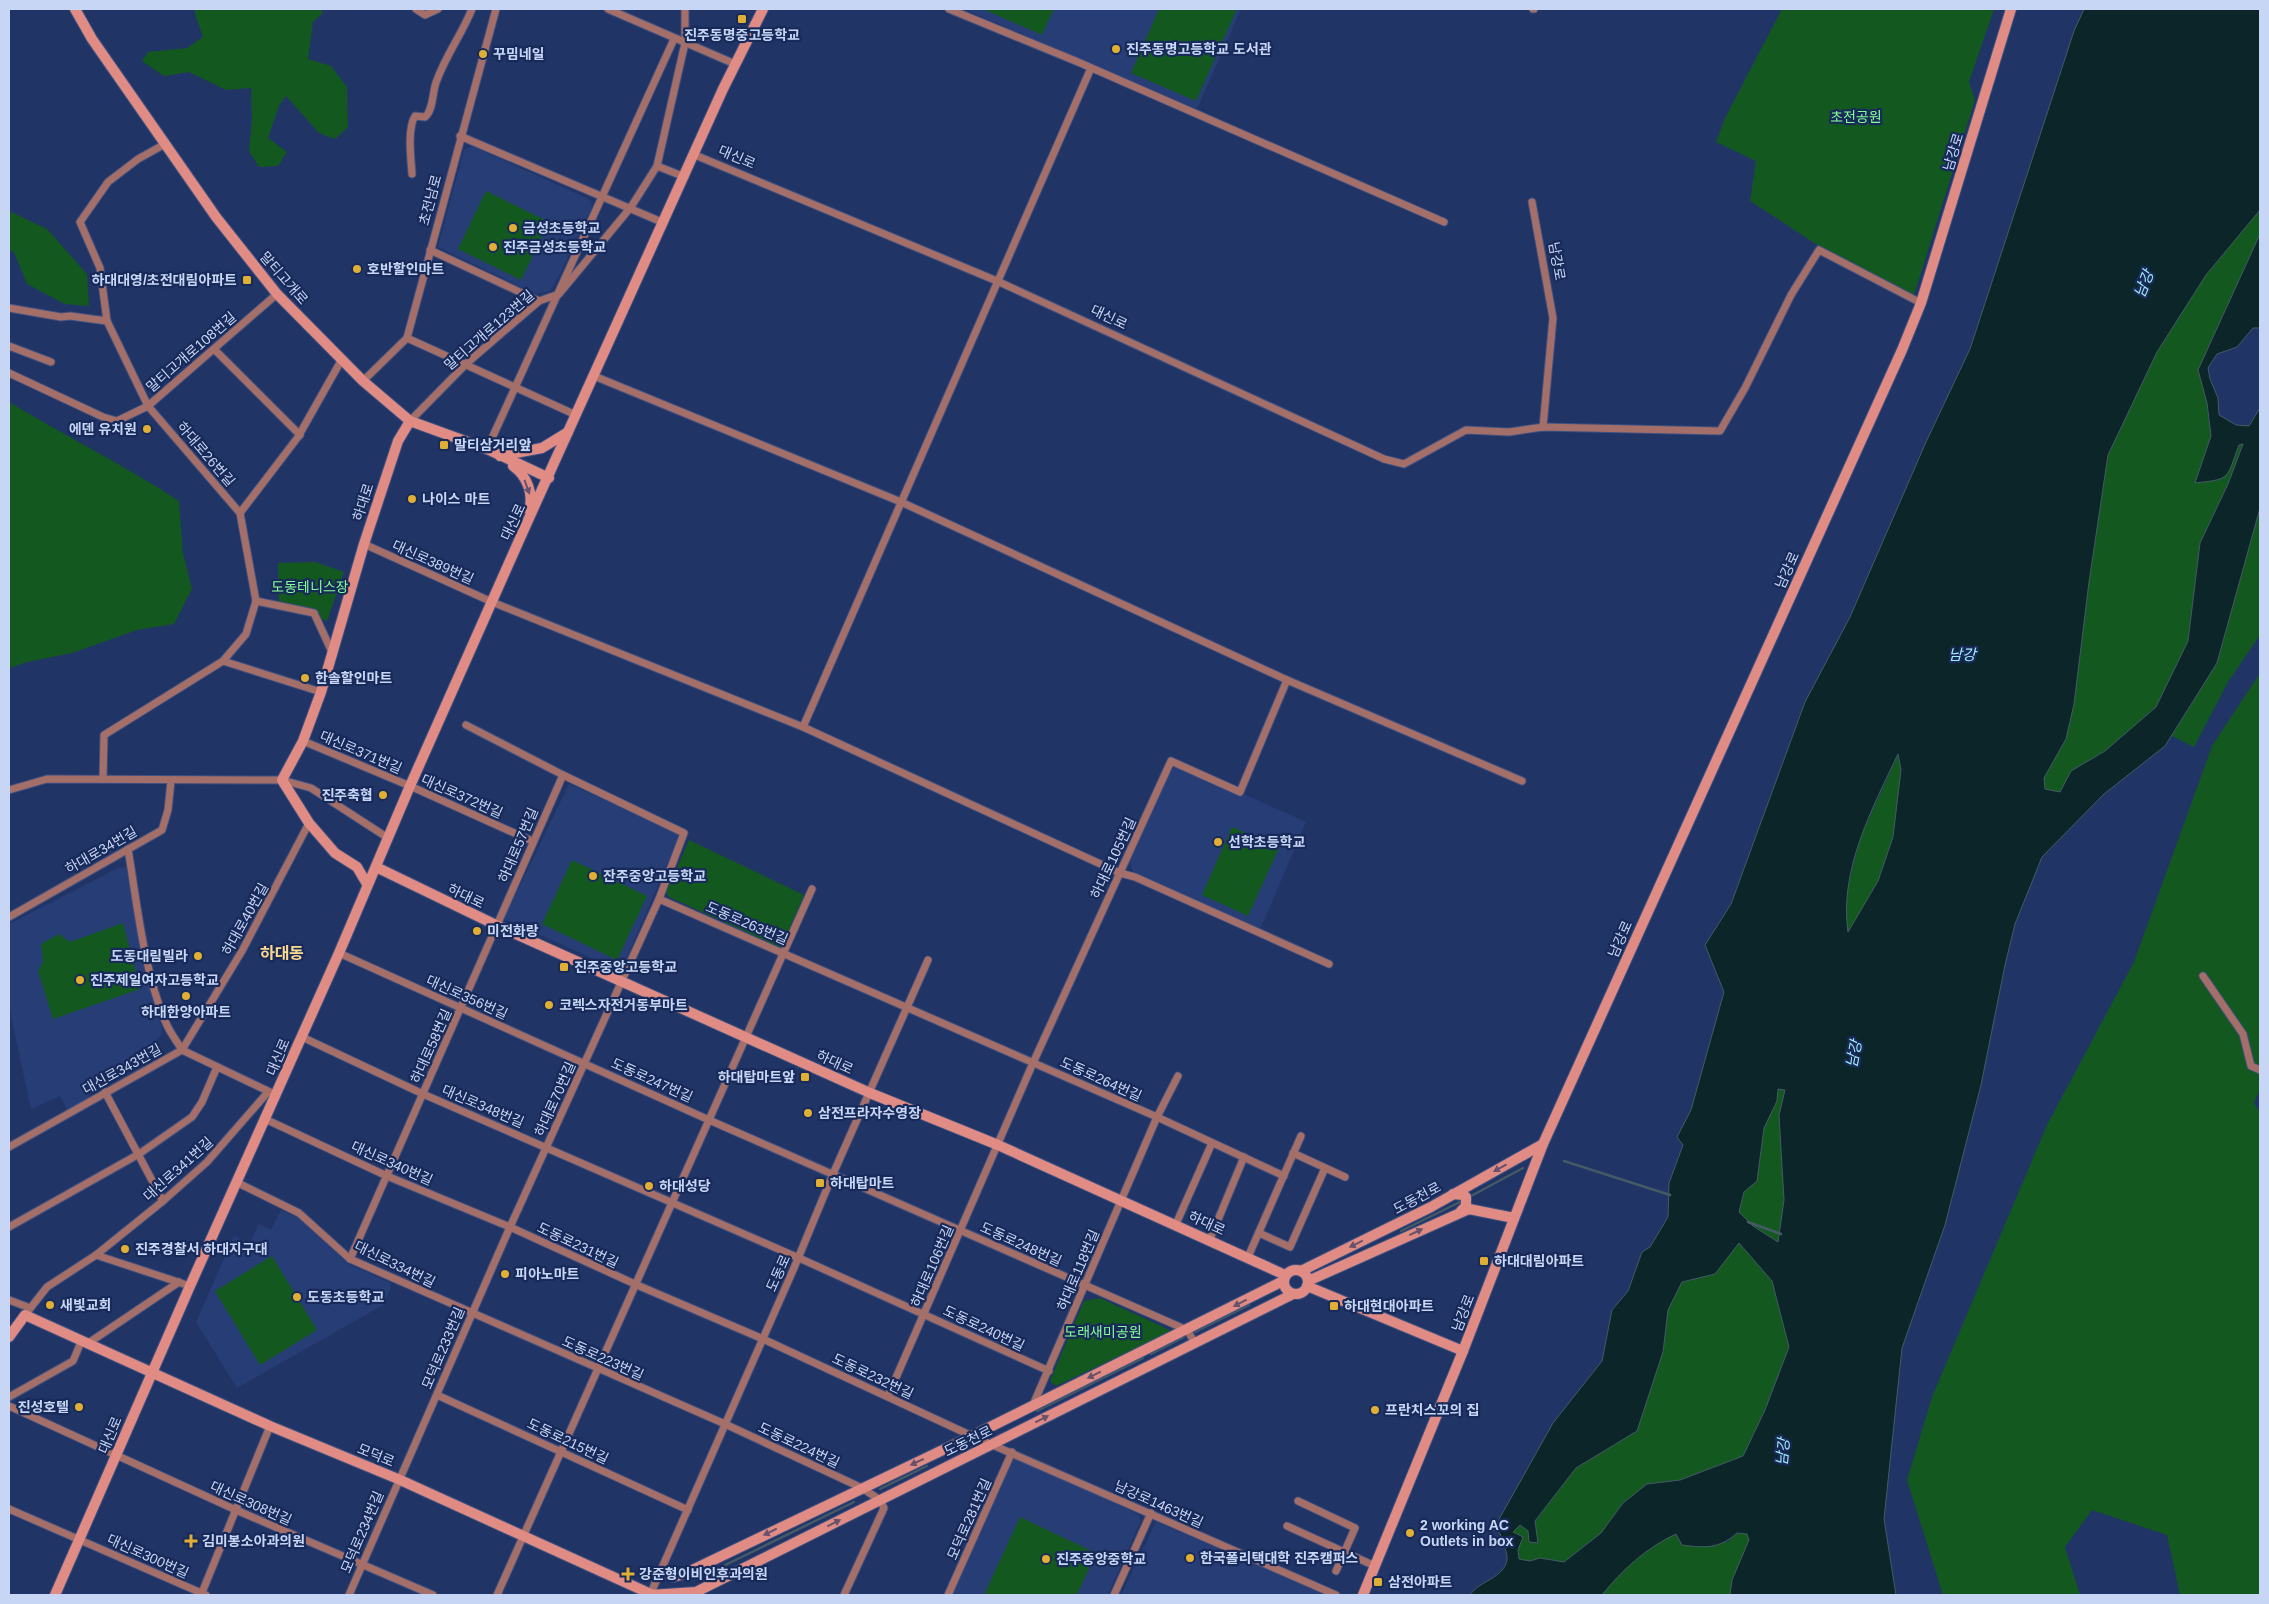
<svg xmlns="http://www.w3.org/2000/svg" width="2269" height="1604" font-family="Helvetica,'Noto Sans KR',sans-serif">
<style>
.built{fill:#273d75}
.green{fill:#13591f}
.water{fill:#0c2528;stroke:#445a66;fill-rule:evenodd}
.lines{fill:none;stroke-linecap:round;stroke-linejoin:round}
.stream{stroke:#445a66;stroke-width:2.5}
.street-casing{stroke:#3f5180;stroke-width:9}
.secondary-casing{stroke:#3f5180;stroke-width:12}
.street{stroke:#a46e69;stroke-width:7}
.secondary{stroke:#e08c84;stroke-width:10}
.oneway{fill:#67516b}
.poi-dot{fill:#e0af34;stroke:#172a5a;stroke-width:2}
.labels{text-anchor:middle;stroke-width:4.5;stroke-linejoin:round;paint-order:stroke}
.poi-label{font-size:14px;font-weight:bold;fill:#c8d6f5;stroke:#172a5a;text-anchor:start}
.park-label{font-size:14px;fill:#85fe90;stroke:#172a5a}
.street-label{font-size:14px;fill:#c8d6f5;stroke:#172a5a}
.water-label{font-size:15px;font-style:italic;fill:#a2ebf4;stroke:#172a5a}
.quarter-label{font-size:16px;font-weight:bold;fill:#fbd98f;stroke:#172a5a}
</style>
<rect width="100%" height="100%" fill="#213466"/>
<g class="built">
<polygon points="964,9 1241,9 1197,109"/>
<polygon points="472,146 591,200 592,208 558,278 550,291 536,294 438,247 464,150"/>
<polygon points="1174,763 1306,822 1260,930 1134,874 1130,862"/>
<polygon points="569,784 680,834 621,971 504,919"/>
<polygon points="126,867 136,923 162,1029 161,1035 135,1062 85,1085 90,1097 69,1113 60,1096 31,1109 9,1006 9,924 118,868"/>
<polygon points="281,1210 298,1218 348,1264 390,1283 391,1288 383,1305 237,1388 196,1322 234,1236 250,1243 259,1224 271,1230"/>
<polygon points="1015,1457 1139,1515 1140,1522 1108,1595 950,1595"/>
<polygon points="1156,1522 1326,1595 1121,1595"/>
</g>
<g class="green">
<polygon points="195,9 320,9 323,13 313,22 308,59 331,66 347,87 348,127 335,139 319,133 286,96 279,106 268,138 287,152 278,166 259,167 249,151 252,120 251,88 226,90 189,72 164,76 142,61 148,52 187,48 203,37 195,14"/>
<polygon points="983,9 1054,9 1042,35"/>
<polygon points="1159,9 1237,9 1196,101 1131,73"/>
<polygon points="1782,9 1994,9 1969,82 1975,100 1914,295 1822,248 1750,201 1756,161 1716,142 1725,118"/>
<polygon points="486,191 549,222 521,280 458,249"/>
<polygon points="2260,210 2260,234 2198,370 2207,403 2211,436 2195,483 2228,474 2239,445 2243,443 2228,484 2200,543 2188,641 2156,707 2105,751 2071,771 2060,793 2045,789 2044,778 2066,739 2074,704 2089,582 2108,455 2157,352 2206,275"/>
<polygon points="9,211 47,229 87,274 89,306 65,304 27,284 14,252 9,250"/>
<path d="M9,402C65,436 124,465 179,501L183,554L192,589L174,624L137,630L72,653L27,662L9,668Z"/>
<polygon points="2260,508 2260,635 2228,682 2194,747 2172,736 2217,663"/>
<polygon points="315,562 344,572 327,621 279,604 278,563"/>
<polygon points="2260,673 2260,1089 2254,1103 2260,1113 2260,1595 2180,1595 2167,1535 2092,1510 2065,1547 2080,1595 1943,1595 1907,1480 1932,1397 2047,1125 2134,962 2212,746"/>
<path d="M1899,753C1904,794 1894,841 1879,879C1871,898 1858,916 1847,933L1845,900L1860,838Z"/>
<polygon points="1232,827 1279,848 1248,916 1202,895"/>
<polygon points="689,840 804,895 781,948 669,897 666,893"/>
<polygon points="572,860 647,896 617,960 542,924"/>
<polygon points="123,923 140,989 53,1019 38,971 43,962 41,944 59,934 70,942"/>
<polygon points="1778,1089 1785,1089 1779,1115 1784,1200 1778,1242 1753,1226 1739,1212 1744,1192 1757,1181 1764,1128 1777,1101"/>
<polygon points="1739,1243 1772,1281 1789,1347 1765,1410 1743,1456 1680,1480 1647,1484 1623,1503 1601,1533 1564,1562 1540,1558 1530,1561 1519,1559 1513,1532 1520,1525 1528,1531 1576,1468 1637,1431 1663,1352 1668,1310 1682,1282 1715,1273"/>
<polygon points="272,1256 317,1330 260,1365 215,1291"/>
<polygon points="1100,1298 1172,1331 1056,1386 1050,1381 1084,1301"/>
<polygon points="1020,1517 1096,1553 1077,1595 984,1595"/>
<path d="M1737,1533L1747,1534L1749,1540L1732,1580L1730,1595H1602C1621,1571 1647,1547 1676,1534L1682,1545L1728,1542Z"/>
</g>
<path class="water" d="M2084,9H2260V210L2206,275L2157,352L2108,455L2089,582L2074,704L2066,739L2044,778L2045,789L2060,792L2071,771L2105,751L2156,707L2188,641L2200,543L2228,484L2243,444L2239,445C2226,479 2232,479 2195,483L2211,436L2207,403L2198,370L2260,234V328H2253L2237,347L2217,354L2208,368L2210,379L2218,398L2219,415L2236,425L2249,426L2260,408V508L2217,663L2165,746L2104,794L2042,857L2015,924L2005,965L1981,1085L1945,1225L1902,1348L1884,1519L1896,1595H1730L1732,1580L1749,1540L1747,1534L1737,1533C1719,1549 1705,1548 1682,1545L1676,1534C1647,1547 1621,1571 1602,1595H1470C1479,1581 1504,1578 1507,1560C1508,1553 1502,1541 1500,1533L1493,1530L1553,1423L1602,1361L1612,1310L1628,1291L1642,1252L1650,1247L1668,1217L1669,1183L1683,1145L1677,1137L1691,1110L1724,992L1705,945L1731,904L1805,702L1850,617L1926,442L1970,349L2074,31ZM1898,754L1901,770L1893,837L1878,881L1848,932C1839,870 1872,809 1898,754ZM1778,1089L1785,1090L1779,1115L1784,1200L1778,1242L1753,1226L1739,1212L1744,1192L1757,1181L1764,1128L1777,1101ZM1739,1243L1772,1281L1789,1347L1765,1410L1743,1456L1680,1480L1647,1484L1623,1503L1601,1533L1564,1562L1540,1558L1530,1561L1519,1559L1518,1550L1523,1537L1513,1532L1520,1525L1528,1531L1529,1542L1538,1543L1535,1521L1576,1468L1637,1431L1663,1352L1668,1310L1682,1282L1715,1274Z"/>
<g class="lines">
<g class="stream">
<polyline points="1564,1161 1670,1195"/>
<polyline points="1471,1196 1523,1168"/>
<polyline points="1748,1222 1781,1234"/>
<polyline points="1401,1231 1462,1201"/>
<polyline points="1195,1332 1249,1305"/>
<polyline points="1151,1354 1184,1337"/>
<polyline points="1037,1411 1143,1358"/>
<polyline points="880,1489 927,1466"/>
<polyline points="715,1570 854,1502"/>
</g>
<defs>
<g id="street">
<polyline points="416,9 425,15 438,9"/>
<polyline points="608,9 735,64"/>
<polyline points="949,9 1078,62 1444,222"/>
<polyline points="1533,9 1534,9"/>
<polyline points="460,136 664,223"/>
<polyline points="165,144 138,159 108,182 80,222 100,268 107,321 148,406 277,294"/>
<polyline points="695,155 997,281 1384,459 1404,464 1466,430 1509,432 1543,427 1720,431 1745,388 1791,295 1819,250 1921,303"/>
<polyline points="657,166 685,177"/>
<path d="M412,174C411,159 407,129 415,116L425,117C434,110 432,90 437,80C446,55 462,34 472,9"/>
<polyline points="1532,202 1553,318 1543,427"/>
<polyline points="430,250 539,301"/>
<polyline points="9,308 61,317 70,316 107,321"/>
<polyline points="407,338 576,415"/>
<polyline points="9,346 51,362"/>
<polyline points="214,349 300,435"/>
<polyline points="9,373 103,417 117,421 148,406 240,513 256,601 246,634 223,661 321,692"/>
<polyline points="594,376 901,502 1287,680 1522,781"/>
<polyline points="363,381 407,338 496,9"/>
<polyline points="410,421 467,363 539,301 559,294 631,207 657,166 685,43 685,9"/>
<polyline points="487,449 674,39"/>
<polyline points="240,513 298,437 342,359"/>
<polyline points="364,544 492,602 803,727 1120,873 1135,877 1329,964"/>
<polyline points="256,601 314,613 332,652"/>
<polyline points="466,725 563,775 684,833 659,899"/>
<polyline points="803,727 1091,68"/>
<polyline points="303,741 410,786 532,841"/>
<polyline points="103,779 104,735 223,661"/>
<polyline points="9,790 47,779 282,780 311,788 388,838"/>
<path d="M128,849C137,903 144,973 166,1023C170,1033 177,1041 182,1050"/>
<polyline points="9,917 162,830 168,810 171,781"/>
<polyline points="339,953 709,1120 1187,1330 1195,1343"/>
<polyline points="2203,976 2243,1034 2251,1066 2260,1070"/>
<polyline points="302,1037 423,1094 799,1258 1049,1371"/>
<polyline points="182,1050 272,1093"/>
<polyline points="105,1092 163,1201"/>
<polyline points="265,1119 387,1176 510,1227 637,1285 763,1339 972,1436 1336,1595"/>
<polyline points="9,1147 182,1050 242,951 309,823"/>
<polyline points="1293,1153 1345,1177"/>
<polyline points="236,1182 299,1213 350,1259 725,1424 862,1488 880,1500 884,1508 844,1595"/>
<polyline points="1176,1224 1212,1143"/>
<polyline points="9,1227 139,1154 192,1117 202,1102 217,1067"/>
<polyline points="1259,1233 1290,1247 1325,1168"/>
<polyline points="1210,1239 1244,1157"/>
<polyline points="96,1255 190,1286"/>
<polyline points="1248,1257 1301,1136"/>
<polyline points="350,1259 563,775"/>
<polyline points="9,1300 30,1308"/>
<polyline points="25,1315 47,1287 96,1255 163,1201 207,1162 268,1092"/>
<polyline points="87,1344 179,1282"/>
<polyline points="437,1395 688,1510"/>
<polyline points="888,1396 1033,1063 1171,761 1240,792 1287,680"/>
<polyline points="9,1397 73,1361 81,1342"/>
<polyline points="1033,1405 1157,1117 1178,1076"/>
<polyline points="9,1406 236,1510 433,1595"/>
<polyline points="1298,1501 1355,1528 1336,1571"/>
<polyline points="9,1509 206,1595"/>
<polyline points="1287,1526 1375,1566"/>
<polyline points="201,1595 270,1426"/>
<polyline points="349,1595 510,1227 659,899 1157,1117 1284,1176"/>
<polyline points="497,1595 812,889"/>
<polyline points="650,1595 794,1268 833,1174 928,960"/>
<polyline points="948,1595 1012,1452"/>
<polyline points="1114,1595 1151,1513"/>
</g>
<g id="secondary">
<polyline points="75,9 92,39 216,217 277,294 363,381 410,421 487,449 549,478"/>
<polyline points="500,456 542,448 568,432"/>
<path d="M513,466C527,476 534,494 529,510"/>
<polyline points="376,867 498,926 870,1093 998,1145 1285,1275"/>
<polyline points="367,884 357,867 335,853 309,823 282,780 303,741 321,692 364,544 398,441 410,421"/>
<polyline points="1453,1194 1463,1195 1466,1197 1466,1206 1461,1211"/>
<circle cx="1296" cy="1282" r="12"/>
<polyline points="1301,1271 1431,1207 1543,1144"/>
<polyline points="1308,1281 1469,1209 1514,1218"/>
<polyline points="1307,1286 1463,1351"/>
<polyline points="9,1337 25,1315 270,1426 398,1479 653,1595"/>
<polyline points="661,1572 673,1577 684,1574 972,1436 1283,1281"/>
<polyline points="55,1595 190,1286 339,953 410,786 525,527 723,89 763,9"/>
<polyline points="650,1595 696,1592 1293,1294"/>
<polyline points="1363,1595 1463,1351 1543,1144 1902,350 1921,303 2011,9"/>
</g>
</defs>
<use href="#street" class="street-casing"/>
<use href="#secondary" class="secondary-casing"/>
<use href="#street" class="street"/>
<use href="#secondary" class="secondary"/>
</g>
<defs><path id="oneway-solid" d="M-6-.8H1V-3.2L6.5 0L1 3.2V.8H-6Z" transform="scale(1.25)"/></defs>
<g class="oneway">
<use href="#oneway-solid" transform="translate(527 487) rotate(70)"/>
<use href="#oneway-solid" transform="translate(1500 1168) rotate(151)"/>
<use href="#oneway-solid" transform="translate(1416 1232) rotate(-25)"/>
<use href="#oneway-solid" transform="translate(1356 1244) rotate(154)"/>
<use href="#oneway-solid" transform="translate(1240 1303) rotate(153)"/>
<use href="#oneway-solid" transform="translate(1094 1375) rotate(154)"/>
<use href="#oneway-solid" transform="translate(1042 1419) rotate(-27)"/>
<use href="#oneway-solid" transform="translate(917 1462) rotate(155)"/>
<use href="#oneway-solid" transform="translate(834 1523) rotate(-27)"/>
<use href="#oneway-solid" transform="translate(770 1532) rotate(154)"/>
</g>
<g class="poi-dot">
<rect x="737" y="14" width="10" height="10" rx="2.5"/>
<circle cx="1116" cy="49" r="5"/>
<circle cx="483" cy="54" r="5"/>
<circle cx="513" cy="228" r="5"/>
<circle cx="493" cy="247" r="5"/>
<circle cx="357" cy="269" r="5"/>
<rect x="242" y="275" width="10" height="10" rx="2.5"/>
<circle cx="147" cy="429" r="5"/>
<rect x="439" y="440" width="10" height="10" rx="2.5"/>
<circle cx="412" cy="499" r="5"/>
<circle cx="305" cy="678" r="5"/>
<circle cx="383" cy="795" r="5"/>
<circle cx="1218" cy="842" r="5"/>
<circle cx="593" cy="876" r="5"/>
<circle cx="477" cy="931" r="5"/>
<circle cx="198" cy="956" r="5"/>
<rect x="559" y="962" width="10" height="10" rx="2.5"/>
<circle cx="80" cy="980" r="5"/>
<circle cx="186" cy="996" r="5"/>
<circle cx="549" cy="1005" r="5"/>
<rect x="800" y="1072" width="10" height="10" rx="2.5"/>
<circle cx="808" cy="1113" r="5"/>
<rect x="815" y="1178" width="10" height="10" rx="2.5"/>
<circle cx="649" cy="1186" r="5"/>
<circle cx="125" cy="1249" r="5"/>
<rect x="1479" y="1256" width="10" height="10" rx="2.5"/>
<circle cx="505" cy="1274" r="5"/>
<circle cx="297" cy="1297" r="5"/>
<circle cx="50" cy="1305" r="5"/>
<rect x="1329" y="1301" width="10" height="10" rx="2.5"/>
<circle cx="79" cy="1407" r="5"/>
<circle cx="1375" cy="1410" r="5"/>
<circle cx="1410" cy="1533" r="5"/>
<path d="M188.5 1533.5h5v5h5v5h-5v5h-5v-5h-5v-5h5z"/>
<circle cx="1190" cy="1558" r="5"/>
<circle cx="1046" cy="1559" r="5"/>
<path d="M625.5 1566.5h5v5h5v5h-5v5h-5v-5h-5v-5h5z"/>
<rect x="1373" y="1577" width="10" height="10" rx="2.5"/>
</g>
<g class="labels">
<g class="poi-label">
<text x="742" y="40" text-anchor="middle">진주동명중고등학교</text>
<text x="1126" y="54">진주동명고등학교 도서관</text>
<text x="493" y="59">꾸밈네일</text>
<text x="523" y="233">금성초등학교</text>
<text x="503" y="252">진주금성초등학교</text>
<text x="367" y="274">호반할인마트</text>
<text x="237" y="285" text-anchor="end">하대대영/초전대림아파트</text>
<text x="137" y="434" text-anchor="end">에덴 유치원</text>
<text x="454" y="450">말티삼거리앞</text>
<text x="422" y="504">나이스 마트</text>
<text x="315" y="683">한솔할인마트</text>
<text x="373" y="800" text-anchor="end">진주축협</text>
<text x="1228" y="847">선학초등학교</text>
<text x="603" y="881">잔주중앙고등학교</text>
<text x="487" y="936">미전화랑</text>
<text x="188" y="961" text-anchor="end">도동대림빌라</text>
<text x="574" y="972">진주중앙고등학교</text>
<text x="90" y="985">진주제일여자고등학교</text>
<text x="559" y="1010">코렉스자전거동부마트</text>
<text x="186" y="1017" text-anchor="middle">하대한양아파트</text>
<text x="795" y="1082" text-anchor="end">하대탑마트앞</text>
<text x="818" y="1118">삼전프라자수영장</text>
<text x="830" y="1188">하대탑마트</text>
<text x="659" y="1191">하대성당</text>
<text x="135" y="1254">진주경찰서 하대지구대</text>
<text x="1494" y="1266">하대대림아파트</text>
<text x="515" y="1279">피아노마트</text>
<text x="307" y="1302">도동초등학교</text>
<text x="60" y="1310">새빛교회</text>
<text x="1344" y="1311">하대현대아파트</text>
<text x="69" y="1412" text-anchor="end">진성호텔</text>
<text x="1385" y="1415">프란치스꼬의 집</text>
<text x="1420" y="1530">2 working AC<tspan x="1420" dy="16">Outlets in box</tspan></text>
<text x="202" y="1546">김미봉소아과의원</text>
<text x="1200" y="1563">한국폴리택대학 진주캠퍼스</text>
<text x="1056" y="1564">진주중앙중학교</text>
<text x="639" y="1579">강준형이비인후과의원</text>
<text x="1388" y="1587">삼전아파트</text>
</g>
<g class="park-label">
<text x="1856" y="122">초전공원</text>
<text x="310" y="592">도동테니스장</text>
<text x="1103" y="1337">도래새미공원</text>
</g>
<g class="street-label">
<text transform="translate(1953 152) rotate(-73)" y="5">남강로</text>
<text transform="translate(737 157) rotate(23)" y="5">대신로</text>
<text transform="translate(430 200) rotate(-75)" y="5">초전남로</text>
<text transform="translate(1557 261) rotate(80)" y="5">남강로</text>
<text transform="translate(284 278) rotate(49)" y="5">말티고개로</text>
<text transform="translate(1109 317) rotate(25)" y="5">대신로</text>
<text transform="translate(489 330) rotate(-41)" y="5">말티고개로123번길</text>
<text transform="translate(191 352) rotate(-41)" y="5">말티고개로108번길</text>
<text transform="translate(206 454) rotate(49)" y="5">하대로26번길</text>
<text transform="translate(363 502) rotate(-72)" y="5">하대로</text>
<text transform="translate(513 522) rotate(-65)" y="5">대신로</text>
<text transform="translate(433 562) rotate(24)" y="5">대신로389번길</text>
<text transform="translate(1787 570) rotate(-66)" y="5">남강로</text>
<text transform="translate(361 752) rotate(23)" y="5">대신로371번길</text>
<text transform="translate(462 796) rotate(24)" y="5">대신로372번길</text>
<text transform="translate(518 845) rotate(-67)" y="5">하대로57번길</text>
<text transform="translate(101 850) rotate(-30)" y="5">하대로34번길</text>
<text transform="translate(1113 858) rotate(-65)" y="5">하대로105번길</text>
<text transform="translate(466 896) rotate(25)" y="5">하대로</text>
<text transform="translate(245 919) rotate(-61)" y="5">하대로40번길</text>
<text transform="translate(747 923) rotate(23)" y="5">도동로263번길</text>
<text transform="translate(1620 939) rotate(-66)" y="5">남강로</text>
<text transform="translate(467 997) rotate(24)" y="5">대신로356번길</text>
<text transform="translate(431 1046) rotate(-66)" y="5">하대로58번길</text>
<text transform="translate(278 1057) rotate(-67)" y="5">대신로</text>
<text transform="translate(835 1062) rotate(24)" y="5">하대로</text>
<text transform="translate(122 1069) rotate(-29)" y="5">대신로343번길</text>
<text transform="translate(1101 1079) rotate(24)" y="5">도동로264번길</text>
<text transform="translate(652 1080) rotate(24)" y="5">도동로247번길</text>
<text transform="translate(555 1099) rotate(-66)" y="5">하대로70번길</text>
<text transform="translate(483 1106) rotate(23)" y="5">대신로348번길</text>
<text transform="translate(392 1163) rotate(24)" y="5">대신로340번길</text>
<text transform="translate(178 1169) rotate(-42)" y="5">대신로341번길</text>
<text transform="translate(1417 1198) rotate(-28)" y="5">도동천로</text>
<text transform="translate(1207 1223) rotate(24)" y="5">하대로</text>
<text transform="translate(1021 1244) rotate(24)" y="5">도동로248번길</text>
<text transform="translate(578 1245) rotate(25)" y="5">도동로231번길</text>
<text transform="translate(395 1264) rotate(26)" y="5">대신로334번길</text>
<text transform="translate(932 1266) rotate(-67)" y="5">하대로106번길</text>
<text transform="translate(1078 1270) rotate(-67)" y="5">하대로118번길</text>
<text transform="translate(778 1273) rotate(-66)" y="5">도동로</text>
<text transform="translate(1463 1313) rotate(-69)" y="5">남강로</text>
<text transform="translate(984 1328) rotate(25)" y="5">도동로240번길</text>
<text transform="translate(443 1348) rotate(-67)" y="5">모덕로233번길</text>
<text transform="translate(603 1358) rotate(24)" y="5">도동로223번길</text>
<text transform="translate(873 1376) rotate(25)" y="5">도동로232번길</text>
<text transform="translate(110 1435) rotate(-67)" y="5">대신로</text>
<text transform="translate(568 1441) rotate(25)" y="5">도동로215번길</text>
<text transform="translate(968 1441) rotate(-26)" y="5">도동천로</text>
<text transform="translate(799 1445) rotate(25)" y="5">도동로224번길</text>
<text transform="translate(376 1455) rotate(22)" y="5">모덕로</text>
<text transform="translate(251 1503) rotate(24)" y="5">대신로308번길</text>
<text transform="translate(1159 1504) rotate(24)" y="5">남강로1463번길</text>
<text transform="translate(969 1519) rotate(-66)" y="5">모덕로281번길</text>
<text transform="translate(362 1532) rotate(-67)" y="5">모덕로234번길</text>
<text transform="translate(148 1556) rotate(24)" y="5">대신로300번길</text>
</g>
<g class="water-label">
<text transform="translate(2144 284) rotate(-68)" y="5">남강</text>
<text x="1962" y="660">남강</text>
<text transform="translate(1854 1054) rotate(-79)" y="5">남강</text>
<text transform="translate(1783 1452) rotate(-85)" y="5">남강</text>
</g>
<g class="quarter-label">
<text x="282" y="959">하대동</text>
</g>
</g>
<rect width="2269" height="1604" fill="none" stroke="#c8d6f5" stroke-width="20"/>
</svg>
